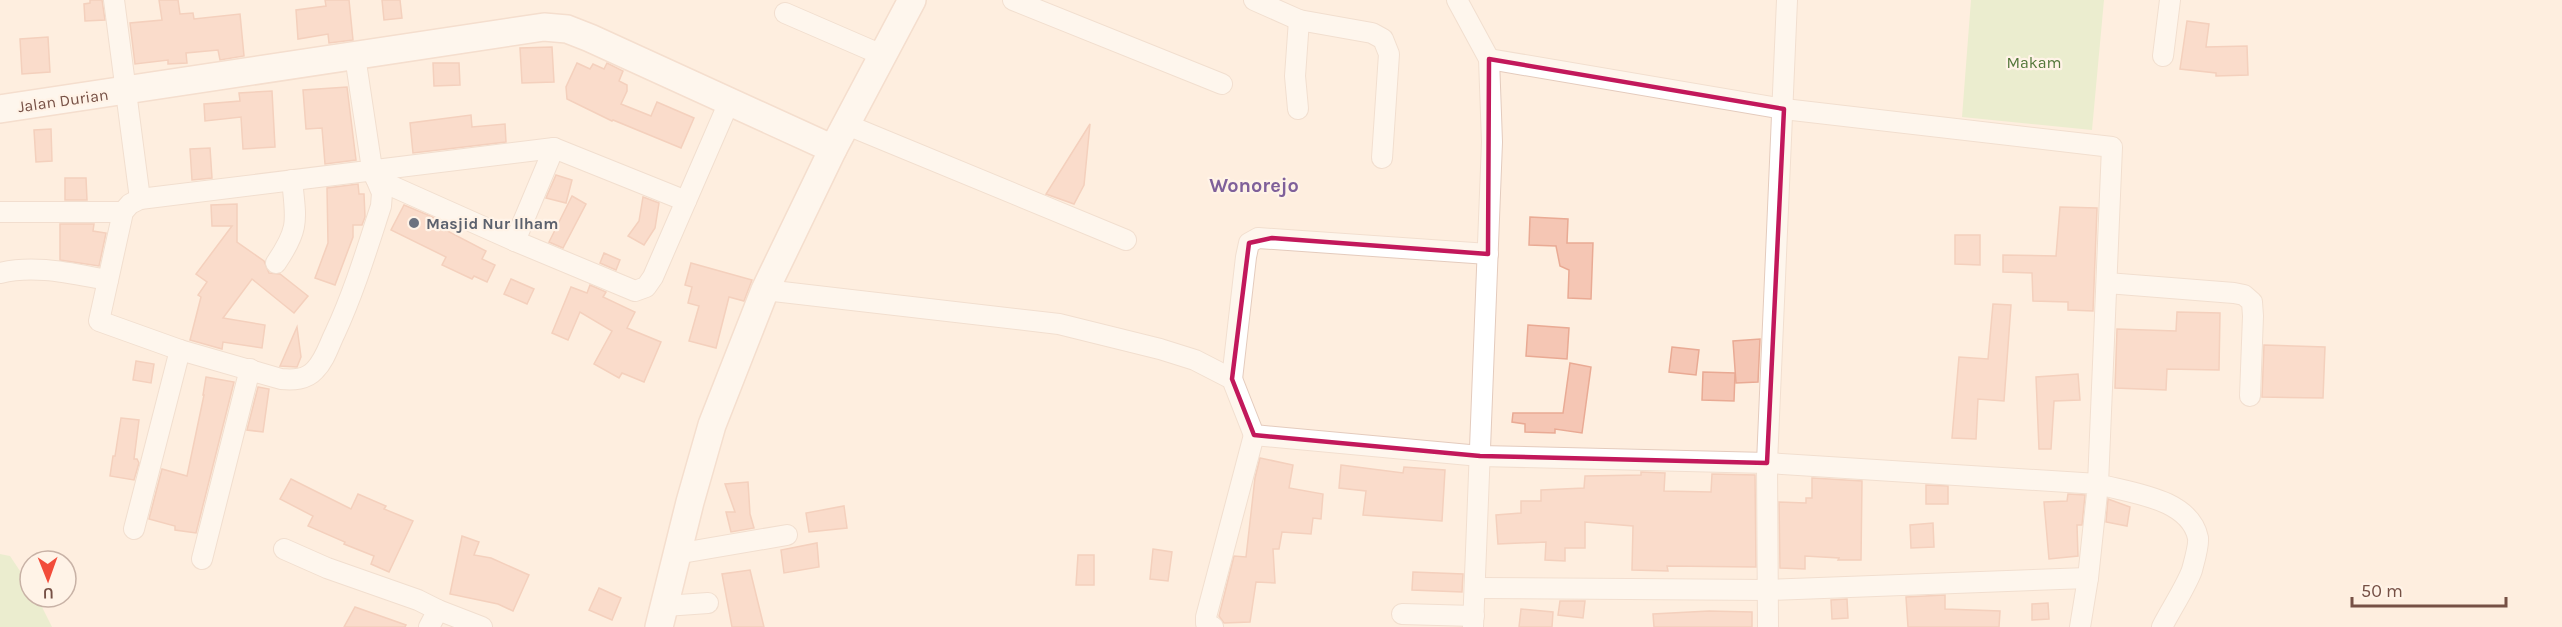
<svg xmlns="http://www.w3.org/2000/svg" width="2562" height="627" font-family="Karla,sans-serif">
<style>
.green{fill:#d6ecbd}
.building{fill:#f5c6b4;stroke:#e9aa94;stroke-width:1.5}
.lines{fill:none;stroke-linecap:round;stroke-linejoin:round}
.street-casing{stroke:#e4cbbd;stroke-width:22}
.secondary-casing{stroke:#eacaba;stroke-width:30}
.street{stroke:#fff;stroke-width:20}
.secondary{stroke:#fff;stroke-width:27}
.marked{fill:none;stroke:#c2185b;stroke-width:4.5;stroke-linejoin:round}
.worship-dot{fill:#6b7280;stroke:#fff3e7;stroke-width:2}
.labels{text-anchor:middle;stroke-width:4.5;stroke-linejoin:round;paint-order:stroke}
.park-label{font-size:16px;fill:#53773a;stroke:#fff3e7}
.street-label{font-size:16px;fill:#765045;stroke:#fff3e7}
.worship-label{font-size:16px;font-weight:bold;fill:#5b616d;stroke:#fff3e7;text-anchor:start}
.quarter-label{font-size:20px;font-weight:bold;fill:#7f609a;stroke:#fff3e7}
</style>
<rect width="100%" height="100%" fill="#feeedf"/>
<g class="green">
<polygon points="1971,0 2104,0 2092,130 1962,117"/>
<polygon points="0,554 10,556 30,586 30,597 37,597 52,627 0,627"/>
</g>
<g class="building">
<polygon points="90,0 102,0 105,20 85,21 84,4 90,3"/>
<polygon points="159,0 178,0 180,14 193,13 194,19 240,14 244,56 220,60 218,50 186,53 187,63 168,64 168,60 135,64 130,23 162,20"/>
<polygon points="325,0 349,0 353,40 329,43 328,34 298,39 296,10 326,6"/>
<polygon points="382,0 400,0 402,18 384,20"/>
<polygon points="2187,21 2209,24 2206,47 2247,46 2248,75 2216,76 2216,73 2180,69"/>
<polygon points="48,37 50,72 22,74 20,39"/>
<polygon points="552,47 554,82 522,83 520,48"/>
<polygon points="433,63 459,63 460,85 434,86"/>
<polygon points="577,63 590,69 593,64 604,69 607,63 623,71 619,81 627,85 627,91 621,104 651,116 657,102 694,118 681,148 613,120 612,121 567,99 566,87"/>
<polygon points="347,87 356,160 325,164 322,128 306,129 303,90"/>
<polygon points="272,91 275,147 243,149 241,117 205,121 204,104 240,101 239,93"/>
<polygon points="471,115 472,127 505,124 506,142 413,153 410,123"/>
<polygon points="1090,124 1084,185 1074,204 1046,194"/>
<polygon points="51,129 52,161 36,162 34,130"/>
<polygon points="210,148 212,178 192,180 190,149"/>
<polygon points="556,175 572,180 566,203 546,198"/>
<polygon points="65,178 86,178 87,200 65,200"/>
<polygon points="358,184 359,194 364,194 365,217 362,225 353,225 353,237 335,285 315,278 328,243 327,188"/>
<polygon points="572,196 586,204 563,248 549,242"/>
<polygon points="643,197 659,203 655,228 644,245 628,236 639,221"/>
<polygon points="237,204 237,242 264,261 269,273 280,274 308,296 294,313 252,279 223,318 265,325 262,348 223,342 222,349 190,340 201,297 198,295 207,282 196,274 232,226 212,226 211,205"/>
<polygon points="404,205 435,218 432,223 486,251 482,259 495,265 487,282 474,276 472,279 442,265 446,257 391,230"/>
<polygon points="2060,207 2097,208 2093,311 2068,310 2068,302 2033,301 2032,273 2003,272 2003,255 2056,256"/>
<polygon points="1530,217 1568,219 1567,243 1593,243 1591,299 1568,298 1569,270 1560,266 1556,246 1529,245"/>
<polygon points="60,224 94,224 93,231 106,233 99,266 60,260"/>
<polygon points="1955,235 1980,235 1980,265 1955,264"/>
<polygon points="604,253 620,260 616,270 600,263"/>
<polygon points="691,263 752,280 744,301 729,297 716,348 689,341 699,306 688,303 692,287 685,285"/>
<polygon points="511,279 534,289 527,304 504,294"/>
<polygon points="590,285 606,292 603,297 635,312 627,328 661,342 644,382 622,373 619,378 594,364 612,331 580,312 568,340 552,333 571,287 587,293"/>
<polygon points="1993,304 2011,305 2004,401 1978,399 1976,439 1952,438 1959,357 1988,359"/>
<polygon points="2177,312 2220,313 2219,370 2167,369 2166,390 2115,388 2117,329 2176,331"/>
<polygon points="1528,325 1569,328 1567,359 1526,356"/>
<polygon points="297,327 301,357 297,367 280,366"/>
<polygon points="1760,339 1758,382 1736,383 1733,341"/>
<polygon points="2264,345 2325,347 2323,398 2262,397"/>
<polygon points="1672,347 1699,350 1696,375 1669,372"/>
<polygon points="136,361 154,364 151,383 133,380"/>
<polygon points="1570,363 1591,367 1582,433 1555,429 1555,433 1525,432 1525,424 1512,422 1513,413 1563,413"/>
<polygon points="1703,372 1735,373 1734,401 1702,400"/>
<polygon points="2078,374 2080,400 2054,401 2051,449 2039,449 2036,377"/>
<polygon points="206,377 234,382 196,533 175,530 175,526 149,519 162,469 187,476 204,395 203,395"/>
<polygon points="258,387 269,389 263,432 247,430"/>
<polygon points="121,418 139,420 134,459 137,459 139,463 134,480 110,476 113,456 115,456"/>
<polygon points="1260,458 1293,465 1289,488 1323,494 1321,519 1313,518 1311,534 1282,532 1279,549 1273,549 1275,583 1256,582 1250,622 1224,623 1219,616 1234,556 1246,557 1255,478"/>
<polygon points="1341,465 1403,473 1404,467 1445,470 1442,521 1363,515 1366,491 1339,488"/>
<polygon points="1641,472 1665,473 1664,491 1711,492 1712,474 1755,475 1756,567 1667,566 1668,571 1632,570 1633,526 1585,522 1585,548 1565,548 1565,561 1545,560 1546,542 1498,544 1496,515 1521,513 1521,501 1541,501 1541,490 1584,488 1585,476 1641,475"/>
<polygon points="1812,478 1862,481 1861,560 1838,560 1839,558 1805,556 1805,569 1780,568 1779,502 1806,503 1806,498 1812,498"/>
<polygon points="291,479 351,509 358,494 386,506 384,509 413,521 389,572 371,564 374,556 344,544 345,542 308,526 313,516 280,499"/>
<polygon points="748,482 750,514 754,528 731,532 726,512 735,512 725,484"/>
<polygon points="1926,485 1948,486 1948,504 1926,504"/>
<polygon points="2068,494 2085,495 2082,525 2077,525 2078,556 2049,559 2044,502 2067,501"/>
<polygon points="2108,499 2130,507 2127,526 2106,522"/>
<polygon points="844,506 847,528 809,532 806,513"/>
<polygon points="1933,523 1934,547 1911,548 1910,525"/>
<polygon points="462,536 479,542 474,555 491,558 529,575 513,611 498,604 450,594"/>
<polygon points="817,543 819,567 784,573 781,550"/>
<polygon points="1153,549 1172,552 1168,581 1150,579"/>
<polygon points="1078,555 1094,555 1094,585 1076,585"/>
<polygon points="750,570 764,627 732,627 722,574"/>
<polygon points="1413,572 1463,574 1462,592 1412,590"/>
<polygon points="599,588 621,598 612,620 589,610"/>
<polygon points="1945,595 1945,609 2000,611 1999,627 1908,627 1906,597"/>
<polygon points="1847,599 1848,618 1832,619 1831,600"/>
<polygon points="1560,601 1585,601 1583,618 1558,615"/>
<polygon points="2048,603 2049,619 2032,620 2032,604"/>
<polygon points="355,607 406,625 405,627 344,627"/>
<polygon points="1521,609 1553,612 1552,627 1519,627"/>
<polygon points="1709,611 1752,612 1752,627 1654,627 1653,614"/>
</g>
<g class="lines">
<defs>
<g id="street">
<polyline points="114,0 140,199"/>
<polyline points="1013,0 1222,84"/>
<polyline points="1254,0 1299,20"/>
<polyline points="1457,0 1489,59 1492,142 1473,627"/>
<polyline points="785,13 882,55"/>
<path d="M355,56L372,169L382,193L381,206C367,249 354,292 335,333C329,345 325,360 315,370C306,380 293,380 281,379L180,350L99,321L123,212L130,204L140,199L554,148L686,201"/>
<polyline points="2163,56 2170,0"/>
<path d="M1489,59L1784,109L2112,147L2098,484C2130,493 2190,498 2198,538C2199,546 2194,562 2192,570C2187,585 2170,611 2162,627"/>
<polyline points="1298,109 1295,76 1299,20 1372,33 1383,39 1389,54 1382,158"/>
<polyline points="845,124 1126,240"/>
<polyline points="554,148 515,241 635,291 646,287 653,277 729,102"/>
<polyline points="376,179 515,241"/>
<polyline points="0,212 123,212"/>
<path d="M276,263C300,228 296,220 292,180"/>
<path d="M0,273C35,264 73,274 108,280"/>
<polyline points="2107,283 2234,293 2244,295 2252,302 2253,316 2250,396"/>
<polyline points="765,290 1059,324 1160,349 1195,360 1232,379 1254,435 1480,456 1767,463 2098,484 2088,578 2080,627"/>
<polyline points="1232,379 1246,257 1249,243 1258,238 1488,254"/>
<polyline points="134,529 180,350"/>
<polyline points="284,549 327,568 418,600 438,610 429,627"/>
<polyline points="676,554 787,535"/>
<polyline points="202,559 250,369"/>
<polyline points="1476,588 1768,590 2088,578"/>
<polyline points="665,606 708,603"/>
<polyline points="438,610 482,627"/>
<polyline points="1402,614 1474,616"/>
<polyline points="1213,627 1206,623 1206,617 1254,435"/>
<polyline points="1768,627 1767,463 1787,0"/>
</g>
<g id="secondary">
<polyline points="0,109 544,27 567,29 590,38 833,149"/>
<polyline points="659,627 690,502 712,425 765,290 833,149 912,0"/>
</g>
</defs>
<use href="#street" class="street-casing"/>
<use href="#secondary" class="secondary-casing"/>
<use href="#street" class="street"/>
<use href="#secondary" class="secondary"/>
</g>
<path d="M0 0H2562V627H0ZM1489,59L1784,109L1767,463L1480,456L1254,435L1232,379L1249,243L1272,238L1488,254Z" fill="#feeedf" fill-opacity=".55" fill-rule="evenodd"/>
<path class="marked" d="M1489,59L1784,109L1767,463L1480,456L1254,435L1232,379L1249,243L1272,238L1488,254Z"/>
<circle class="worship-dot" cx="414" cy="223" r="6"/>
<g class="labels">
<g class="park-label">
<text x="2034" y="68">Makam</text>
</g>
<g class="street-label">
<text transform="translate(63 100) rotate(-8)" y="6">Jalan Durian</text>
</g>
<g class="worship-label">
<text x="426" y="229">Masjid Nur Ilham</text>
</g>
<g class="quarter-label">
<text x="1254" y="192">Wonorejo</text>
</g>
</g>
<g transform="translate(48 579) rotate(179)"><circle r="28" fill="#fff3e7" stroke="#c8b2a6" stroke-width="1.5"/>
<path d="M0-4.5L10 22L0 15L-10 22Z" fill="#f24c3a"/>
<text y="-9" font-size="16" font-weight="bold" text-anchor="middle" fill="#765045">U</text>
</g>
<path d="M2352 597v9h154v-9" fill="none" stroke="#765045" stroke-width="3"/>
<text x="2361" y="597" font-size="18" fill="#765045" stroke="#fff3e7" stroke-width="4.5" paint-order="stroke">50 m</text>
</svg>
